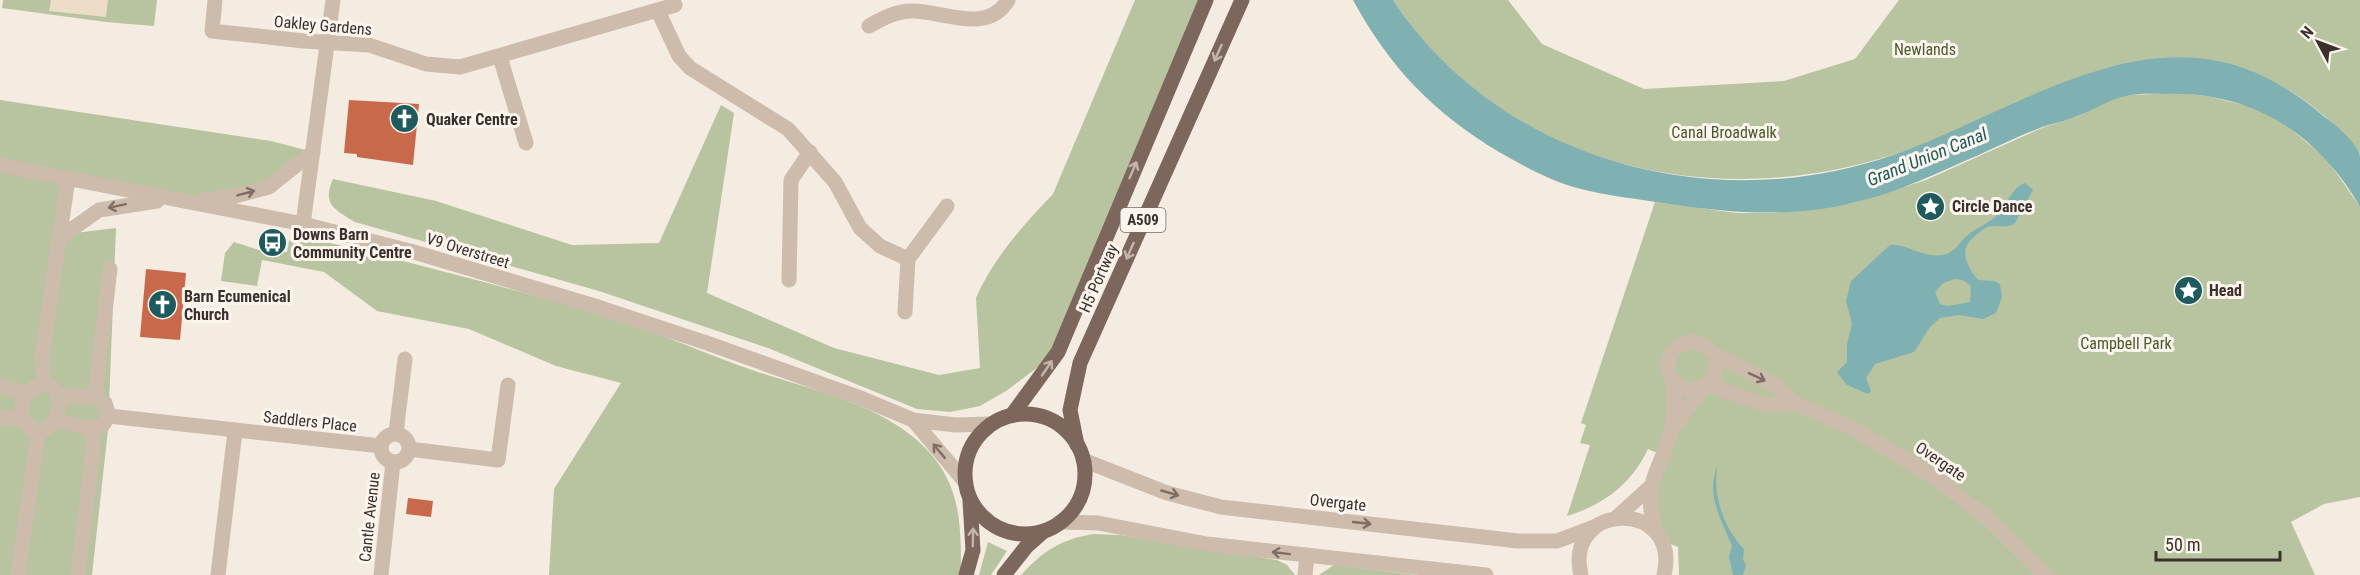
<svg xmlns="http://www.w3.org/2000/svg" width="2360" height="575" font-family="'Roboto Condensed',sans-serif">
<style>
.green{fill:#b8c4a0}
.plaza{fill:#ecdcc8}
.water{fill:#7fb0b2;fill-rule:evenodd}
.building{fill:#c8694b}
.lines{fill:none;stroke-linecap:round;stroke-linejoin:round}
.minor{stroke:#cdbbac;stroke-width:15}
.major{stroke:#7d675c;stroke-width:15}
.oneway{stroke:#c2b5ac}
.oneway2{stroke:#7d6f65}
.labels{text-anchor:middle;stroke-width:6;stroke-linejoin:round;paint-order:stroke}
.shield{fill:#fbf5ee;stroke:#756b66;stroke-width:1.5}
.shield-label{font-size:15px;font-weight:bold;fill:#3b302b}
.street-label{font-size:16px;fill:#3b302b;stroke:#fbf5ee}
.park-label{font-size:16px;fill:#4a5a2e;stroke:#fbf5ee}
.poi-label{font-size:16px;font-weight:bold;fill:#3b302b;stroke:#fbf5ee;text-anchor:start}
.water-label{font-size:18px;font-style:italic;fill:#1f5a5e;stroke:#fbf5ee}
</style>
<rect width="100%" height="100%" fill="#f4ebe1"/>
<g class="green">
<polygon points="3,0 157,0 154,26 106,22 2,8"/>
<path d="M1135,0H1206L1058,352L1006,391L980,406L950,412L917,409L768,348L599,291L355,222C334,209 322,204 333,179L436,201L572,245L659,243L721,105L734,113L707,293L834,348L939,375L980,368L976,298C992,260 1024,224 1053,194Z"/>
<path d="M1393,0H1508L1542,44L1644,89L1784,81L1855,59L1899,0H2360V155C2339,125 2307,99 2274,82C2142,11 2013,118 1889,156C1707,213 1502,165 1393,0Z"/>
<path d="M2183,93L2212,97L2247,106L2278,119L2326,158L2360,207V497L2324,504L2291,522L2315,575H1679L1678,547L1662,541L1651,516L1662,455L1648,449C1632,483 1604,505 1567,516L1590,445L1580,443L1586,425L1581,423L1655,202L1737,213H1775L1853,203L1926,180L2044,127L2079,116L2104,102L2128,95Z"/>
<polygon points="0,100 271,141 313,152 269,187 188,202 68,179 58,235 116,228 108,430 92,575 0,575"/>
<path d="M302,236C400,260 499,285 596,313C648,328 698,351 749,369C802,387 867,400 912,436C961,476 961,517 961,575H549L554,489L621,383L556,366L469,329L377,311L324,272L262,260L257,286L221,281L225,253L234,242L259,250L287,252L289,241Z"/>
<path d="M1094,534L1120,535L1277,560L1287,565L1295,575H1021C1043,551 1061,539 1094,534Z"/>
<polygon points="988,542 1007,551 991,575 979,575"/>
<polygon points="1334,565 1416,575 1319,575"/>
</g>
<polygon class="plaza" points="51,0 108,0 106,17 49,11"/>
<g class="water">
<path d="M1353,0H1393C1500,162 1714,218 1893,155C1975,126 2051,77 2137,61C2213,48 2268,69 2326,118C2337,126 2356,142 2360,156C2360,170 2360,192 2360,207C2319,134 2251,91 2166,94C2153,94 2139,93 2126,96C2108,100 2095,109 2078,116C2068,120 2056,123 2045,126C2024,134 2002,144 1981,154C1939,172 1898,193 1852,203C1792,218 1730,213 1669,204C1639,199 1607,196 1577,188C1550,181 1524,166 1499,152C1433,112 1390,68 1353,0Z"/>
<path d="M2025,183L2033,190C2030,195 2017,220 2015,223C2006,230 1996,224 1987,227C1983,229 1979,233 1975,236C1958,249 1966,265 1978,280L1994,281L2000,284L2002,297L1996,313L1983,319L1959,315L1940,318L1930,327L1914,352L1875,364L1866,378L1871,391L1868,394L1847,385L1837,372L1847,362V344L1852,324L1846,301L1851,281L1890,245C1906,243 1921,258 1943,255C1955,253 1959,242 1968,235C1977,227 1990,223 1998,214C2008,204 2011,188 2025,183ZM1955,279L1963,280L1971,286L1970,302L1948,306L1940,304L1935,292L1943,283Z"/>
<path d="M1718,465C1711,493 1724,529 1744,549L1743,559L1746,565L1743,575H1733L1729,557L1732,546C1721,519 1705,494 1718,465Z"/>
</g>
<g class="building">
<polygon points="349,100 419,104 413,165 357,157 357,154 344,153"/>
<polygon points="146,269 186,273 180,340 140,337"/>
<polygon points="408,498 433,501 431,517 406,514"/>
</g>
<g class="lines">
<g class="minor">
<polyline points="215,0 212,31 304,41 369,45 426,64 460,67 675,5"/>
<polyline points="658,11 679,56 690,68 788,129 835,182 860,228 880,246 908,259"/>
<path d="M869,26C883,18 896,11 913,11C943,11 988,35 1008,0"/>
<polyline points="500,57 526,143"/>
<polyline points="0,165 303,224 414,252 598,307 707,343 858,397 913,420 955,425 991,424"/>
<polyline points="203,200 235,196 269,187 313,152"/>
<polyline points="303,224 333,0"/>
<polyline points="58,239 99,210 157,201"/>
<polyline points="789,280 791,180 810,152"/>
<polyline points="905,312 908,259 947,206"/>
<circle cx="1692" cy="366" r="24"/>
<polyline points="1714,354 1775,385 1797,404 1854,429 1936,478 1991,521 2045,575"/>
<polyline points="44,382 42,356 68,179"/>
<path d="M44,382C69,393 60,425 38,433C13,420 19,391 44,382Z"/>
<polyline points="1708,385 1766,405 1797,404"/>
<polyline points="0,386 27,394"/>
<polyline points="95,397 110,269"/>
<polyline points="109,416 381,446"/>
<polyline points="0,418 22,418"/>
<polyline points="913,420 966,483"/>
<polyline points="55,421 91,428 102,426 109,416 105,403 95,397 58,396"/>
<polyline points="1672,429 1703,388"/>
<polyline points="396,433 405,359"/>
<circle cx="395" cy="448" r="14"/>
<polyline points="409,449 498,460 508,385"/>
<polyline points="1083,460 1167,493 1221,507 1518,541 1557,541 1594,527"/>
<polyline points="1617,517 1649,488"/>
<polyline points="1060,522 1098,523 1207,544 1486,575"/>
<path d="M1656,532C1640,481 1661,473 1672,428C1675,412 1674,397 1673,381"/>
<polyline points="18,575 38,433"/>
<polyline points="78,575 93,451 91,428"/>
<polyline points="218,575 235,431"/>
<polyline points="381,575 393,462"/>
<polyline points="1305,575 1307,556"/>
<path d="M1581,575C1563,500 1682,499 1664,575"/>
</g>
<g class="major">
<circle cx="1025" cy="474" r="60"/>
<polyline points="1012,415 1058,352 1206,0"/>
<polyline points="1077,445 1070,410 1080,363 1242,0"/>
<polyline points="966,575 973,550 970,501"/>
<polyline points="1004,575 1026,547 1044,531"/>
</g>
</g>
<defs><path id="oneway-shaft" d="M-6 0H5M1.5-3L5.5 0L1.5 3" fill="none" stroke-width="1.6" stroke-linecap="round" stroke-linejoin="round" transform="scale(1.5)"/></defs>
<g class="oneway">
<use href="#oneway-shaft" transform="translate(1218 53) rotate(114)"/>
<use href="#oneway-shaft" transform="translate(1133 170) rotate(-67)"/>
<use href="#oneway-shaft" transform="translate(1130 251) rotate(114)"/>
<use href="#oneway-shaft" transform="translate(1047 368) rotate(-56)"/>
<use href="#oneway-shaft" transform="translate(973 537) rotate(-89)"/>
</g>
<g class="oneway2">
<use href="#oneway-shaft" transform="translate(246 193) rotate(-15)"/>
<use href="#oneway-shaft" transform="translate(117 206) rotate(168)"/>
<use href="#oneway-shaft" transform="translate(1757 377) rotate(25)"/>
<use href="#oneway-shaft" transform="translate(939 451) rotate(-130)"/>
<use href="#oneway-shaft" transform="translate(1170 493) rotate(16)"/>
<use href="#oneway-shaft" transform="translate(1362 523) rotate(6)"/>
<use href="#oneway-shaft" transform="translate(1281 553) rotate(-173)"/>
</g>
<defs>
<symbol id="church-disc" viewBox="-11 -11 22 22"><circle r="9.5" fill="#1f5a5e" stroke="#fbf5ee"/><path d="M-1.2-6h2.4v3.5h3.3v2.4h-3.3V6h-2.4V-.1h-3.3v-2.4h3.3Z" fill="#fff"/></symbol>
<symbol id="sight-disc" viewBox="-11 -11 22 22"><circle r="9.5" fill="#1f5a5e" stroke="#fbf5ee"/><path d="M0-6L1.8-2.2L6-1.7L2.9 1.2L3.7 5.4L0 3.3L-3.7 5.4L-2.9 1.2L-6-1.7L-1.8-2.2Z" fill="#fff"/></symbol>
<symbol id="bus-disc" viewBox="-11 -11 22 22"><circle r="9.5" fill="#1f5a5e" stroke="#fbf5ee"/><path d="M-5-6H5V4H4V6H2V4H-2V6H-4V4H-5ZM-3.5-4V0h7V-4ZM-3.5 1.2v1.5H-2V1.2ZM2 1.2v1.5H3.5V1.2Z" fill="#fff"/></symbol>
</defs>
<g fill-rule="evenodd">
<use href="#church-disc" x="388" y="102" width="33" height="33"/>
<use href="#sight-disc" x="1914" y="190" width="33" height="33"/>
<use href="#bus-disc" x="256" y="226" width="33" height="33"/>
<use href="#sight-disc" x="2172" y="274" width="33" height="33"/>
<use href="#church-disc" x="146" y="288" width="33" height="33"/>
</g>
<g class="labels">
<rect class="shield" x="1120.5" y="208" width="45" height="24" rx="4.5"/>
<g class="shield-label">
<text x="1143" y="225">A509</text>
</g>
<g class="street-label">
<text transform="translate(323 25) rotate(5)" y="6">Oakley Gardens</text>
<text transform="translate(468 250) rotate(17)" y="6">V9 Overstreet</text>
<text transform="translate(1098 278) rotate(-66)" y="6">H5 Portway</text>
<text transform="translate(310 421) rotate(6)" y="6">Saddlers Place</text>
<text transform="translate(1941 461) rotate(34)" y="6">Overgate</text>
<text transform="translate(1338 502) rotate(6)" y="6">Overgate</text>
<text transform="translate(369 517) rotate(-84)" y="6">Cantle Avenue</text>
</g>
<g class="park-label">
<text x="1925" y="55">Newlands</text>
<text x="1724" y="138">Canal Broadwalk</text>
<text x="2126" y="349">Campbell Park</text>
</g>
<g class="poi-label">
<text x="426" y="125">Quaker Centre</text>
<text x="1952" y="212">Circle Dance</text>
<text x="293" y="240">Downs Barn<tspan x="293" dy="18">Community Centre</tspan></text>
<text x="2209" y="296">Head</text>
<text x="184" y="302">Barn Ecumenical<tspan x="184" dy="18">Church</tspan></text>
</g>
<g class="water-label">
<text transform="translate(1927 157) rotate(-22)" y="6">Grand Union Canal</text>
</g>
</g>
<g transform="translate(2318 42) rotate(311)" stroke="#fbf5ee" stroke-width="4.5" paint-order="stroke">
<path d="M0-4.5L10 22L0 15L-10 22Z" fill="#3b302b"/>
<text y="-9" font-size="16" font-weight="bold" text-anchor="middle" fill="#3b302b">N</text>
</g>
<path d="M2156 551v9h124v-9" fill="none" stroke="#3b302b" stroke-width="3"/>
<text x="2165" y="551" font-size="18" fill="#3b302b" stroke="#fbf5ee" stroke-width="4.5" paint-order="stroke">50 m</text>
</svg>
